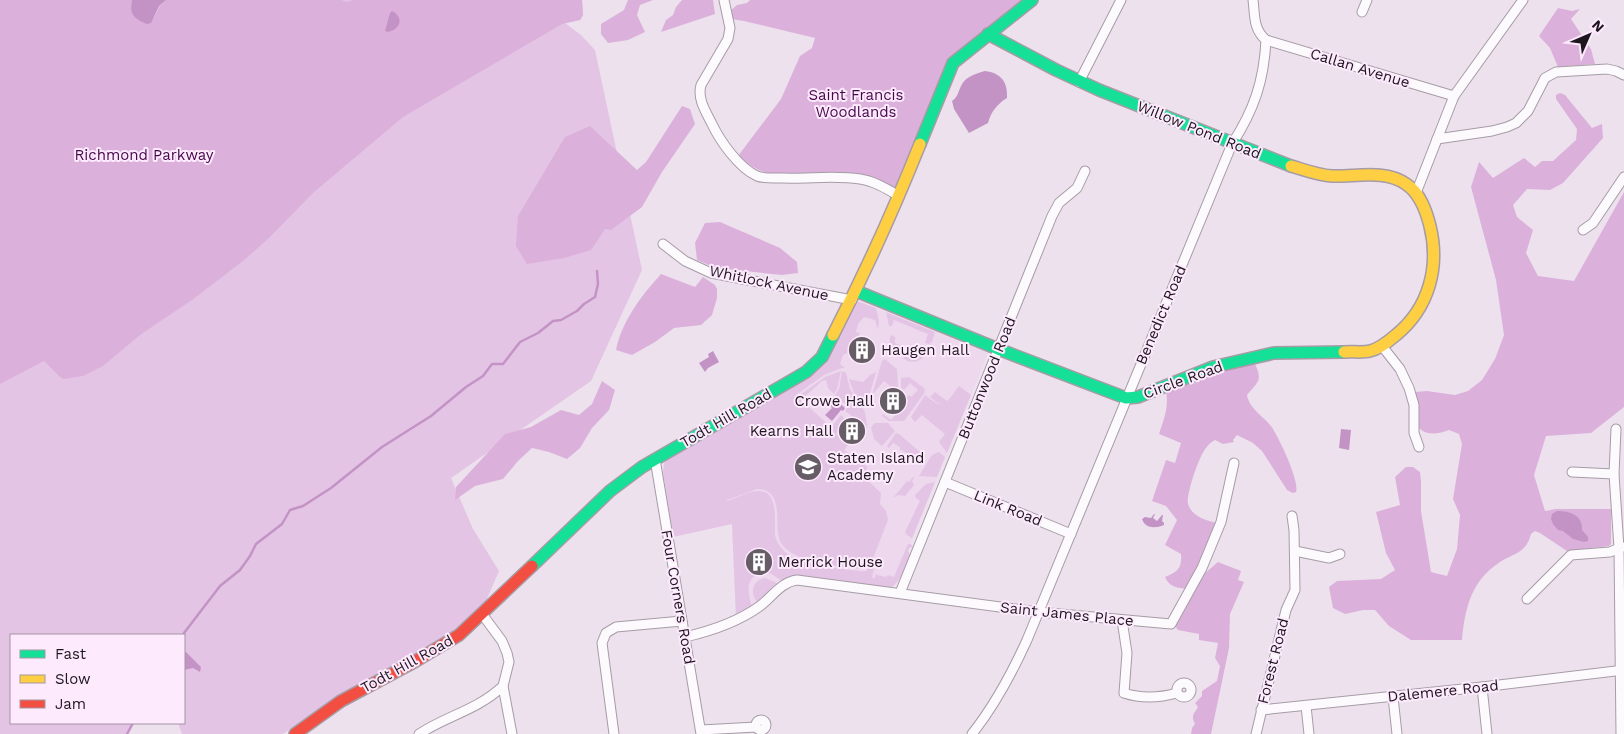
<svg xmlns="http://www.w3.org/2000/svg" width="1624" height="734" font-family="'Work Sans',sans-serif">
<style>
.built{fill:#edd8ee}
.green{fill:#e4c4e5}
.forest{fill:#dbb1dc}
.water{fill:#c493c6}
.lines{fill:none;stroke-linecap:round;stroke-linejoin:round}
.stream{stroke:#c493c6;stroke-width:2.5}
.street-casing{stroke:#a69ca6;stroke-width:11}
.fast-casing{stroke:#a69ca6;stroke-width:14}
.slow-casing{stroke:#a69ca6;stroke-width:14}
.jam-casing{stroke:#a69ca6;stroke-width:14}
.street{stroke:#fcfafc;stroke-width:9}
.fast{stroke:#16e098;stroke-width:11}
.slow{stroke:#ffcf43;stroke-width:11}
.jam{stroke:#f24e42;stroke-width:11}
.labels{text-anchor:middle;stroke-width:4;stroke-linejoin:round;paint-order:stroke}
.street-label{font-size:15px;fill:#1e161e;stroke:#fdeafd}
.park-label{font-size:15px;fill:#46074a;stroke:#fdeafd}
.poi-label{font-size:15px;fill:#1e161e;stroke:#fdeafd;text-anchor:start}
</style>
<rect width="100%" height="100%" fill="#ede1ed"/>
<polygon class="built" points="860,302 988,353 897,577 888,584 797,570 781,580 778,585 760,603 736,618 732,524 682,454 806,382"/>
<g class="green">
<polygon points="0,0 582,0 583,15 580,20 565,23 581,35 595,50 642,270 591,381 451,478 473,529 499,571 486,601 467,620 447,636 340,695 283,734 182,734 178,723 184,723 184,635 11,635 11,723 133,723 127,734 0,734"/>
<path d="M857,301L876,308L879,321L878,329L875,320L864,317L858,324L856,332L860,333C855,342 853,351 843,355L840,364L845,368H842L824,375L796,395L797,397L825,377L841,371L837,389L834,394L828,388L826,380L822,381L801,400L831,427L841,415L847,421L836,434L848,445L844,450L848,453H851L867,467V469L863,474V476L881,493L880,504L886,511L888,520L872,561L869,560L866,568L863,569C841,567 793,563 781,543C772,528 787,489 757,489L727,500V501C737,498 747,492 757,491C780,489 774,523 775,535C776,541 781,548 785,552C801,565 840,569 860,571H866L869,567L874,568L872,578H875L876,573L877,575L886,577L888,575L894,577L908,544H911L913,547L909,548L908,551L910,554C905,566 902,582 890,588L799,575L792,576L782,581L770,573L760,574L758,567L769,565L766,553L757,555L755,550L748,552L751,569L756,568L758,574C744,581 749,595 752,608L736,618L732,524L673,537L663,472L664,464L666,458L803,379Z"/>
<polygon points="886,312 935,332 932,342 929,344 925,343 928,334 894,320 892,326 889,326"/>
<path d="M891,335L895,337V343L907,348L903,352L902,357C894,354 887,343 891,335Z"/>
<path d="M908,348L920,354L924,350L926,353C922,361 915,363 907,361L903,358L907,354Z"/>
<polygon points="884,359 886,360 897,369 898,387 895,390 884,381 872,395 882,361"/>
<polygon points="842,371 846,373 850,389 865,412 867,427 864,424 860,428 851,420 853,417 845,411 848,407 835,395 839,389"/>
<polygon points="876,372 867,404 864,407 854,393 849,379 863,382 870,375"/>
<polygon points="909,377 924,388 925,392 904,421 889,421 882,416 883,414 891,420 897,413 895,411 899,407 901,409 908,401 905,399 909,395 911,397 918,390 910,383 904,390 901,387 901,378"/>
<path d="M959,386L971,395L947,453L939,442L945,434L922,415L915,422L911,417L925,395L936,403L944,405L936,402L930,397L935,392L947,401C952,397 954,392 959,386Z"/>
<polygon points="875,423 888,423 895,431 882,446 874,439 871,427"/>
<polygon points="896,433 899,434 920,452 917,463 912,461 912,458 909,455 906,456 906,453 902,450 900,450 900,447 893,443 889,448 887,446"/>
<polygon points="939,452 945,457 937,477 919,476 932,455"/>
<polygon points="913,477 914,478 912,481 914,485 905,496 898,495 893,498 889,497 893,498 907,481 909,482"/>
<polygon points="935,482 915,531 912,538 907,535 905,532 920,501 916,498 915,495 926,484"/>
<path d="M765,578L775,582L778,585L758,603C749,594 752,580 765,578Z"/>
</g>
<g class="forest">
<polygon points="0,0 132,0 131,7 154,18 160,6 166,0 342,0 346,2 354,0 582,0 583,15 580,20 562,24 403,117 313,193 269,238 243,261 192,300 140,335 103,366 83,376 64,379 60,377 44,361 0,384"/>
<polygon points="628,0 653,0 640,5 637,15 645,32 628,40 608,43 601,34 601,24 624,10"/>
<polygon points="682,0 713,0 715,14 661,32 666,20 673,15 676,7"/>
<path d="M750,0H1023L961,49L898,184L894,187L868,178L838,172L771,174C757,171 748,164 738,156L781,99L800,56L812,48L815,38L744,21L731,19L729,12L737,5L747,3Z"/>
<polygon points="1558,8 1572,11 1580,9 1571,19 1591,49 1595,64 1558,67 1550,48 1539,36"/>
<path d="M1560,93L1565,95L1592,128L1602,124L1603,138L1563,183L1550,190L1527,189L1513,205L1517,217L1533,230L1526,253L1538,276L1574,281L1624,192V407L1591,433L1546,436L1534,475L1545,511L1556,509H1611V544L1609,546L1567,551L1540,533L1535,531L1531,534C1526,553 1515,553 1500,562C1471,581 1465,608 1462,640H1411L1389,626L1375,610H1363L1345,614L1333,608L1329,587L1337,581L1381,579L1395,570L1386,553L1376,512L1400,505L1395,477L1406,467H1413L1420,472L1421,481V511L1431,572L1447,576L1457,549L1460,515L1453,499L1462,444L1459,434L1449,430C1439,434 1422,437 1417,424C1415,419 1415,398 1415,392L1427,391L1455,395L1468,391L1482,380L1495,359L1504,335L1496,280L1471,187L1479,162L1493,178L1524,158L1535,167L1542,161H1553L1576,140L1577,129L1556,99V95Z"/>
<polygon points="682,106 690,109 695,124 662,172 642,207 611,230 605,229 591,250 564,258 527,264 516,246 518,216 565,137 590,126 637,170 646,162"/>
<polygon points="720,222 780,248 797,262 798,273 782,275 716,268 697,260 695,243 705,223"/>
<path d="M661,274L695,287L703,277L715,285L717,289V298L712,315L701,325L674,328L655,342L632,355L616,350C622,321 641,296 661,274Z"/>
<path d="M1254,362C1263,380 1259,381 1247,395C1249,408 1263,416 1271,426C1278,436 1300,481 1296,492L1293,493L1287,490L1262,451L1253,443L1237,435L1233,440L1234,442L1223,444L1215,440C1211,442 1206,447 1204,451C1198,460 1186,495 1188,504C1192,517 1206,520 1217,523L1202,560L1187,589C1178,588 1169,587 1165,577C1178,572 1182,568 1181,554L1165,545L1177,520L1166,506L1152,501L1166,460L1175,463L1181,443L1159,434C1164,419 1169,407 1166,391L1200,377Z"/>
<polygon points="602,381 615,390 609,410 592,428 580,448 567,459 549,452 532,448 518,461 503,479 475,486 455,500 456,487 505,434 531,427 561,410 579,415 592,404"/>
<path d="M1218,562L1241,571L1238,580L1244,582L1230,614L1229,648L1211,734H1191L1192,728L1195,724C1191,716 1193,715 1198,707L1195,703L1202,696V691L1217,681L1220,666L1215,658L1218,643L1199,640V634L1178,630L1175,626L1204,574Z"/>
</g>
<g class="water">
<path d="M132,0H166L159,6L151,23L147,24C134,19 129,14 132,0Z"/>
<path d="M392,11C404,17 401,29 388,32L385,31L390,13Z"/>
<path d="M985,71C1001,73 1008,82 1007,98C997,104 991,112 988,123L969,133L954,109L952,101C958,97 958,92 961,86C966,76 975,74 985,71Z"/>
<polygon points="713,351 719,362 708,368 705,372 699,363 709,357 708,354"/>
<polygon points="833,397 845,408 843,411 841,410 832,421 825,415 832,408 828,403"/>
<polygon points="1341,429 1351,430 1349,450 1339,448"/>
<path d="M1557,511C1570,511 1583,515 1582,530L1588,537V541L1584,542L1573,539L1563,531L1558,530L1553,524L1551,519L1552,514Z"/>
<path d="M1154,514H1155L1153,518L1157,521L1162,515H1163L1162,521L1164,523V525C1154,529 1145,528 1142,519L1145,517L1151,518Z"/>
<polygon points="184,652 186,652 201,667 200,672 193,668 184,670"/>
</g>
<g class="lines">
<g class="stream">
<polyline points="184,635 184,633 220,586 240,570 250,556 256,544 282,524 290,510 303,506 331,488 382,447 431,416 466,387 483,376 492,364 503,364 520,342 538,333 553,321 561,320 577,311 584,304 595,297 598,284 597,271"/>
<polyline points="127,734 133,723"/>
</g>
<defs>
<g id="street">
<path d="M724,0L730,28L728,39L701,85C697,99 706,112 712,124C720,141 739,168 757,176C765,179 775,178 783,178C809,179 835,175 860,179C874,181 887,189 899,196"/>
<polyline points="1362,12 1367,0"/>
<polyline points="1266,40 1454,96"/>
<polyline points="1079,82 1121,0"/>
<polyline points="1437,139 1492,131 1507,127 1516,123 1528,111 1545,78 1556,72 1607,69 1616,71 1624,75"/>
<polyline points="1416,193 1454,96 1523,0"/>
<polyline points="1583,230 1593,223 1624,177"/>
<polyline points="663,244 685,261 711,273 852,300"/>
<polyline points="1382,346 1400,369 1409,388 1414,405 1414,433 1419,447"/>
<polyline points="1616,429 1614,474 1619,548 1621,734"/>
<polyline points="655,459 701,734"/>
<polyline points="1572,472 1614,474"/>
<polyline points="945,482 1071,534"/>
<polyline points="1295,551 1329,558 1340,554"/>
<polyline points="900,593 1052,216 1059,203 1077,188 1085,171"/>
<polyline points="1527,599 1571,555 1610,552 1622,547"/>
<polyline points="482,614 502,641 507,653 509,662 503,686 512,734"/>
<path d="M1122,620L1127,653L1124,693C1142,699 1159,698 1177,693"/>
<path d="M685,637C711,631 738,622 760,606C772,597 781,582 797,580L1038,612L1171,624L1202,568L1221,522L1234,463"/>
<circle cx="1184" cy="690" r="7"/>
<polyline points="1482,687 1487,734"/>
<polyline points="1393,697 1397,734"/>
<polyline points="1306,706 1309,734"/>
<polyline points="1261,710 1482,687 1624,670"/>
<circle cx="761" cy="725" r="5"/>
<polyline points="701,730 756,727"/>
<path d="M419,734C448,715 476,711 503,686"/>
<polyline points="614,734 602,643 606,633 616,627 682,621"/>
<path d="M972,734C995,705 1012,673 1027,640L1232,144C1254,110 1264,81 1266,40C1253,29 1255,15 1253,0"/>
<polyline points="1256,734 1286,610 1295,590 1294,530 1292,516"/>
</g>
<g id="fast">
<polyline points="988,34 1056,70 1099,90 1291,166"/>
<polyline points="920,144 953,63 1032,0"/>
<polyline points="856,291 998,349 1126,398 1138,397 1213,367 1274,353 1344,352"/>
<polyline points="532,566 610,491 642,467 806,372 822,357 833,335"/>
</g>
<g id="slow">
<path d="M1291,166C1305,170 1317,175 1332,176C1355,177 1385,169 1406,184C1420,193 1426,210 1430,226C1440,267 1429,308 1396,335C1389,341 1379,349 1370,351C1362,353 1352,351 1344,352"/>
<path d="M833,335C865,273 894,209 920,144"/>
</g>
<polyline id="jam" points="295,734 341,701 414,662 459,635 532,566"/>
</defs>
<use href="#street" class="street-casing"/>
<use href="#fast" class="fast-casing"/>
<use href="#slow" class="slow-casing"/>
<use href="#jam" class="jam-casing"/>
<use href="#street" class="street"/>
<use href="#fast" class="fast"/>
<use href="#slow" class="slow"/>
<use href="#jam" class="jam"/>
</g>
<defs>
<symbol id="building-disc" viewBox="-11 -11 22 22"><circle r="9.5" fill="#665d66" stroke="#fdeafd"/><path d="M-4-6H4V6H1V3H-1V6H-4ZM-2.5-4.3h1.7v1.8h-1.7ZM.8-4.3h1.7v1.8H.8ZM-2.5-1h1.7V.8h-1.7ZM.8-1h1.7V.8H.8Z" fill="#fff"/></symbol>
<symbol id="school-disc" viewBox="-11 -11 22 22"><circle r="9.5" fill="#665d66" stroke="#fdeafd"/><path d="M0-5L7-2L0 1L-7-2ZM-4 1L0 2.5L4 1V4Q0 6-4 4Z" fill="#fff"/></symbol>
</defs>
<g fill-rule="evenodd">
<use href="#building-disc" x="846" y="334" width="32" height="32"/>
<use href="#building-disc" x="877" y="385" width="32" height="32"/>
<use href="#building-disc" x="836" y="415" width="32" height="32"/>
<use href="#school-disc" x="792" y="451" width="32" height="32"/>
<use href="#building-disc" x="743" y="546" width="32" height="32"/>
</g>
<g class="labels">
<g class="street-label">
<text transform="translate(1360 68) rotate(17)" y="5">Callan Avenue</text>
<text transform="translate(1199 130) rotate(22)" y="5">Willow Pond Road</text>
<text transform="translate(769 283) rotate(12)" y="5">Whitlock Avenue</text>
<text transform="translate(1161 315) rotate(-67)" y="5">Benedict Road</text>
<text transform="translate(987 378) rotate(-68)" y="5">Buttonwood Road</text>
<text transform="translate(1183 380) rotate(-20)" y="5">Circle Road</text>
<text transform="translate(726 418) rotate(-30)" y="5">Todt Hill Road</text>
<text transform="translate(1008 508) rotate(22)" y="5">Link Road</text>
<text transform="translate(678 597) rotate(80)" y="5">Four Corners Road</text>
<text transform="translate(1067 614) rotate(6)" y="5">Saint James Place</text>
<text transform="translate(1273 661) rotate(-76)" y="5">Forest Road</text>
<text transform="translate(407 664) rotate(-29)" y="5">Todt Hill Road</text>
<text transform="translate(1443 691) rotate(-6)" y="5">Dalemere Road</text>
</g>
<g class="park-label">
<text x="856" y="100">Saint Francis<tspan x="856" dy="17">Woodlands</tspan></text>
<text x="144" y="160">Richmond Parkway</text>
</g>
<g class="poi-label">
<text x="881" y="355">Haugen Hall</text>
<text x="874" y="406" text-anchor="end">Crowe Hall</text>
<text x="833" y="436" text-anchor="end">Kearns Hall</text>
<text x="827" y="463">Staten Island<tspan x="827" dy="17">Academy</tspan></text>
<text x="778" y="567">Merrick House</text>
</g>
</g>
<rect x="10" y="634" width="175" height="90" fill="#fdeafd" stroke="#a495a4"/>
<rect x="20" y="650" width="25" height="8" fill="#16e098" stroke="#a495a4"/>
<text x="55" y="659" font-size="15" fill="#1e161e">Fast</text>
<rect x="20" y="675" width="25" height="8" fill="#ffcf43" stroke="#a495a4"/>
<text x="55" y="684" font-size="15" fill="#1e161e">Slow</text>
<rect x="20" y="700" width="25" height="8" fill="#f24e42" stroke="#a495a4"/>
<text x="55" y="709" font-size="15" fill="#1e161e">Jam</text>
<g transform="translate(1589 35) rotate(45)" stroke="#fdeafd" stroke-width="4" paint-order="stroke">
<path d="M0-4L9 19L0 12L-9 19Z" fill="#1e161e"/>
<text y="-8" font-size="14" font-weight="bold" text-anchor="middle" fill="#1e161e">N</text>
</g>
</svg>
